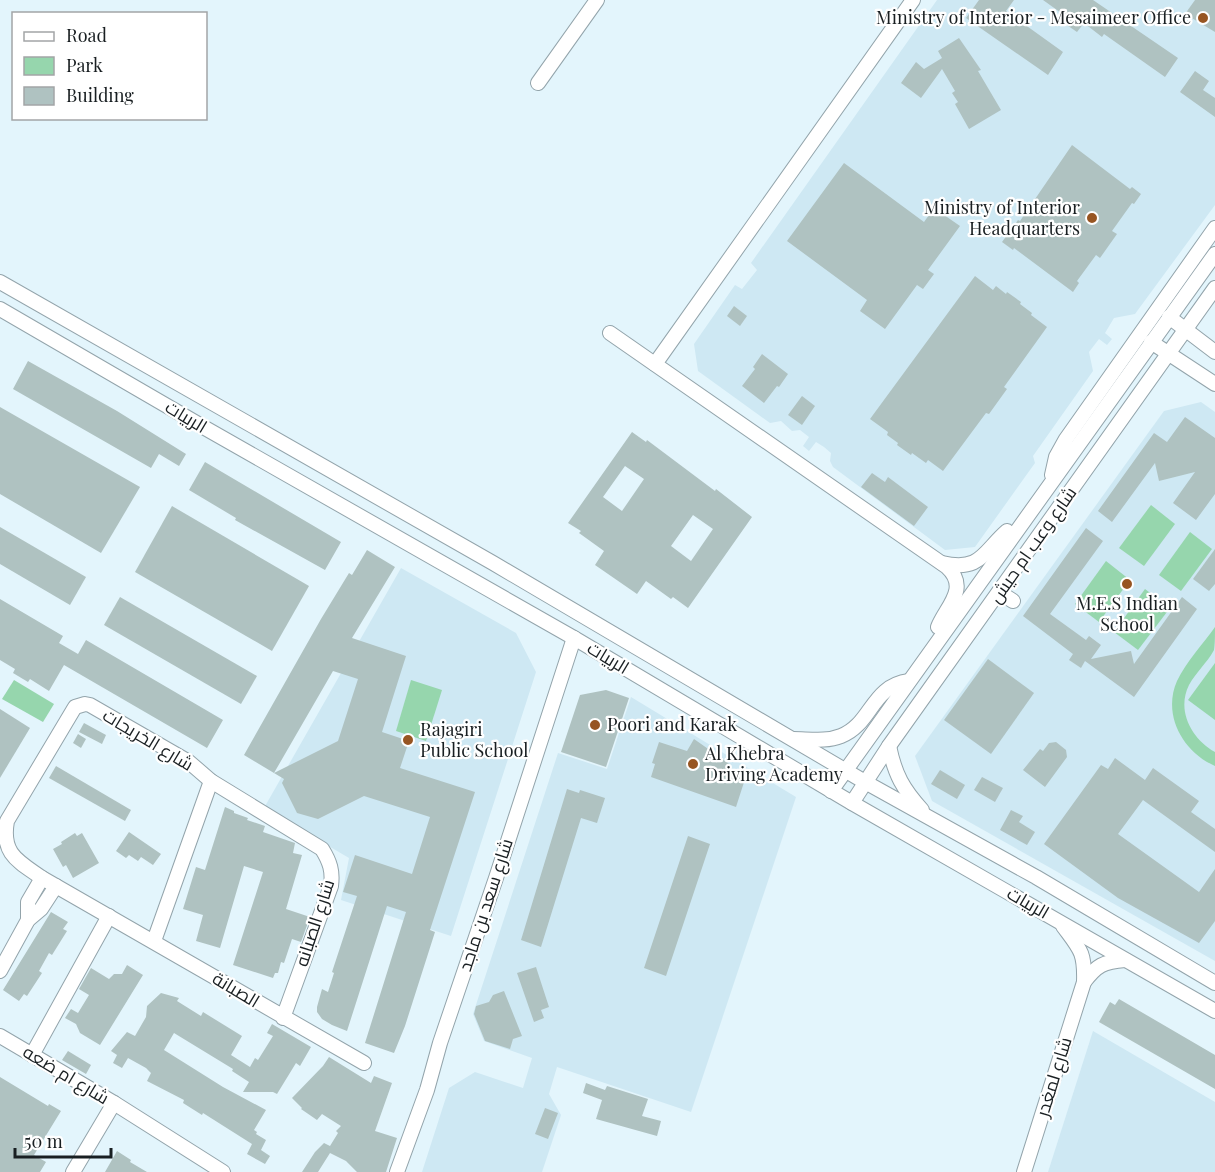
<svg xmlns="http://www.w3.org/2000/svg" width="1215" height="1172" font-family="'Playfair Display',Cairo,serif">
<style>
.built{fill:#cee8f3}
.green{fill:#96d6ad}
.building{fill:#afc2c1;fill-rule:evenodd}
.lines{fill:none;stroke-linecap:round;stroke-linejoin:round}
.minor-casing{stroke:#93a4ab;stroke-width:16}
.minor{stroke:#fff;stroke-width:14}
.poi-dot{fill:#975522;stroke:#fff;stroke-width:2}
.labels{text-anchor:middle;stroke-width:4.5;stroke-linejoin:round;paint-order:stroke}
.poi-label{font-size:18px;fill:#191f22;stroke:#fff;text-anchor:start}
.street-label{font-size:18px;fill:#191f22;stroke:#fff}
</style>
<rect width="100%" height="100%" fill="#e3f5fc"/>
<g class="built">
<polygon points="937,0 1215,0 1215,205 1135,314 1114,318 1105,333 1112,339 1107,345 1099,339 1089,352 1093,371 1033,456 1035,463 975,547 945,550 833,467 830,461 831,453 824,447 816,442 809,451 803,446 809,437 800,430 792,431 781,421 770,423 698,371 694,344 735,285 742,289 757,270 751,263"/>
<polygon points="1201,402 1215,412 1215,961 932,801 915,756 1164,411"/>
<polygon points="401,568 516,633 536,672 451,936 341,900 349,858 264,808"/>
<polygon points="631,697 796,797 691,1112 557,1067 549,1094 561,1115 542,1172 422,1172 449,1088 475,1072 523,1088 532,1058 484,1041 473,1014 558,753 607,769"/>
<polygon points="1093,1031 1215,1102 1215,1172 1048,1172"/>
</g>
<g class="green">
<polygon points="1151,505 1175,524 1144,566 1119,548"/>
<polygon points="1190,532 1212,549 1181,591 1159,575"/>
<polygon points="1106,561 1130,580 1099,622 1075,604"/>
<polygon points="1145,589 1170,608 1138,650 1114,632"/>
<path d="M1215,627C1215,634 1215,644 1214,650C1207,663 1196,672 1189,685C1176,711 1192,739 1215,752V766C1183,752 1162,715 1177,681C1186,662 1203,644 1215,627Z"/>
<polygon points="1215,663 1215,720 1188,700"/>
<polygon points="14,680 54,704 43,722 2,699"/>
<polygon points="411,680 442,690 426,741 396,731"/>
</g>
<g class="building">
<polygon points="979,0 1014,0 1006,11 1063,52 1048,75 966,18"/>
<polygon points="1043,0 1093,0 1178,58 1165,77 1104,34 1102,37 1084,23 1077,32 1061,21 1064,15"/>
<polygon points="1195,0 1215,0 1215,32 1185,14"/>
<polygon points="959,38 981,70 978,71 1001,110 969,129 955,104 958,102 952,93 955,91 942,69 921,98 901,83 916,62 924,69 942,58 938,51"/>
<polygon points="1195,71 1209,81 1203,90 1215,98 1215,117 1180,92"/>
<polygon points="1072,145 1130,189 1132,187 1141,194 1134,204 1132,203 1112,231 1117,234 1100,258 1096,255 1077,281 1079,283 1073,292 1014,248 1013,250 1002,242 1018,220 1020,221"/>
<polygon points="844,163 924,222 934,208 960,226 928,270 934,274 923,289 917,285 885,329 860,311 867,300 787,241"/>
<polygon points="975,276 993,290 996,286 1006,294 1007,292 1021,302 1020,304 1032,313 1031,315 1047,327 1004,387 1007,389 989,414 986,413 943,471 928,460 926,463 912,453 911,455 897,445 898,443 887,435 888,432 870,419"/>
<polygon points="734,306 747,316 740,326 727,316"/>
<polygon points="762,354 788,374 779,387 777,386 764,403 742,386 755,369 753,367"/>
<polygon points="28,361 117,411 186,454 179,466 159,454 151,468 13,389"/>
<polygon points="802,396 815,406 802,425 788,415"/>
<polygon points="0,407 140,487 101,553 0,494"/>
<polygon points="1185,417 1215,438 1215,494 1196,520 1173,503 1195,472 1159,481 1155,463 1112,522 1098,511 1154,433 1167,442"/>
<path d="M632,432L646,442L647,440L715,491L716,489L752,517L688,608L673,597L671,599L646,581L637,594L595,565L604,551L579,533L581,531L568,523ZM625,466L644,479L622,511L603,497ZM693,515L713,529L691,561L671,546Z"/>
<polygon points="205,462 341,542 325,570 235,520 236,518 189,490"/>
<polygon points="872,473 885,482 888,477 928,507 914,526 861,487"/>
<polygon points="172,506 309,586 272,651 135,572"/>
<polygon points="0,527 86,577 70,605 0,564"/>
<polygon points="1086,528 1103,541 1050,614 1086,640 1089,636 1101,645 1091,659 1131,651 1134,664 1182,597 1197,609 1134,697 1085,661 1081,668 1069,660 1073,654 1023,616"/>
<polygon points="1215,549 1215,584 1209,591 1193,579"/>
<polygon points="367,550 395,567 352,638 406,656 382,732 409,741 400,768 475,792 430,930 435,932 405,1026 394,1053 365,1043 406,912 387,906 347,1031 332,1025 322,1019 317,1012 317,1007 322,989 328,992 334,973 332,972 357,896 343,892 355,855 412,874 430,817 364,796 318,819 297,813 282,783 284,779 274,773 338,741 358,679 333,671 274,773 244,755 321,619 349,573 352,575"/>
<polygon points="120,597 257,676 241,704 104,625"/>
<polygon points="0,599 63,636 59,643 78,654 86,640 223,720 207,748 64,665 49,691 30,679 28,682 13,673 15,669 0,660"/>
<polygon points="988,659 1034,693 991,754 944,720"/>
<polygon points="606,690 629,698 606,767 561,752 580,695"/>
<polygon points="0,709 30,728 0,778"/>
<polygon points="84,723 106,735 102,744 79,732"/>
<polygon points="78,734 86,739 81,748 73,743"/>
<polygon points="694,739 731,765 729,771 746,776 736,807 651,777 655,764 652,763 659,742 687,751"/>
<polygon points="1056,742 1066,750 1067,757 1045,787 1023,770 1040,749 1043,751 1049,743"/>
<polygon points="1115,758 1145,780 1153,768 1199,801 1191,812 1215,829 1215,852 1143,800 1118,834 1199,892 1215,869 1215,921 1199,943 1118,898 1044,844 1101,765 1108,769"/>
<polygon points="56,766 131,810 125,821 49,778"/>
<polygon points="940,770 965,785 957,799 931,784"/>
<polygon points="982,777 1003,788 995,802 974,790"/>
<polygon points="567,789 579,793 580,790 605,798 597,823 581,818 541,947 521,940"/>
<polygon points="225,807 234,811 234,813 248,818 247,820 265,826 263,832 295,843 293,853 302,855 286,909 310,917 301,942 292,939 284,963 281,962 278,973 275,973 273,978 233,965 263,872 244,866 220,948 196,941 203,915 183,909 196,867 205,870"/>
<polygon points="1011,810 1023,816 1019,822 1035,832 1027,845 1000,830"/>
<polygon points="129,832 161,854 153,865 141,857 138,861 129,855 126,858 116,851"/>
<polygon points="75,833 77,836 82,833 99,863 73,878 66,865 63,867 53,849 62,844 61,842"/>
<polygon points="688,836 710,844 666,976 644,968"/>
<polygon points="51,912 68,922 63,929 67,931 52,955 49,953 39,971 42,973 27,996 24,994 19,1001 3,990"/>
<polygon points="127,965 143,975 100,1045 80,1033 76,1024 65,1018 71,1009 78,1013 89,995 79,989 91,968 109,979 114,974 122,974"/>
<polygon points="536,967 549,1007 541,1010 544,1018 534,1022 517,973"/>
<polygon points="504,991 522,1036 513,1039 510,1049 485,1041 474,1014 476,1006 489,1002 493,995"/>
<polygon points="161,993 179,998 177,1001 201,1016 203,1012 242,1036 231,1055 250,1067 255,1058 258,1060 273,1036 267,1033 272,1024 311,1047 300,1066 296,1063 277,1094 273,1092 243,1092 249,1082 232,1071 233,1069 174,1033 164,1050 223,1087 266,1110 254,1130 257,1132 256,1134 266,1140 261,1150 270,1156 265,1164 247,1154 252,1144 203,1113 202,1115 183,1103 184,1100 147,1081 151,1073 146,1068 128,1058 122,1068 113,1063 117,1055 111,1051 127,1032 135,1036 146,1017 147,1006"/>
<polygon points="1119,999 1215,1055 1215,1089 1099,1022 1110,1002 1115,1005"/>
<polygon points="68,1051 91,1065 86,1074 62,1060"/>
<polygon points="329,1057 371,1083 374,1076 392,1083 375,1131 397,1138 386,1172 357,1172 346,1161 330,1153 318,1172 302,1172 315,1152 324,1143 330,1146 338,1133 336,1131 341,1126 322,1114 317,1120 301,1109 302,1108 292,1098 323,1066"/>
<polygon points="0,1077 48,1106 49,1104 61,1111 34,1155 46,1162 40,1172 0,1172"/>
<polygon points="586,1083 605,1090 607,1086 648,1099 642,1116 661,1121 657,1136 596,1119 602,1100 583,1093"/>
<polygon points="545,1108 558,1113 548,1139 535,1134"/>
<polygon points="117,1151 131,1160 130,1162 147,1172 105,1172"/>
</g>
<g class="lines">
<defs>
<g id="minor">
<polyline points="538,83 597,0"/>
<polyline points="0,282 493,563 865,782 1036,877 1215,983"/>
<polyline points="0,309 205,428 574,638 852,803 1215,1011"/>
<polyline points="1169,317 1215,352"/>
<path d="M610,333L947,567C970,588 946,607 938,627"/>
<polyline points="1151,342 1215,384"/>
<polyline points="655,364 913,0"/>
<polyline points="1052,475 1056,457 1066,439 1215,228"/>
<path d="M942,563C981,572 983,552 1007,531"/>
<polyline points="999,592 1013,601"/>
<path d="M793,739C809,739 826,742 841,736C872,724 871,686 909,681"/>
<path d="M889,746C895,775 903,789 922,810"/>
<polyline points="831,791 1215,254"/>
<polyline points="852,803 889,746 1215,288"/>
<polyline points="28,920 28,902 42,878"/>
<polyline points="154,941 211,781"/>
<polyline points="0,971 28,920 41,909 56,886"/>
<path d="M1084,982C1097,965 1103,962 1125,960"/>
<path d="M283,1018L331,886C333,871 330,862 322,849L211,781L189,762L90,705L85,704L75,707L7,821C1,854 18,861 42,878L364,1063"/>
<polyline points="0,1036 114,1103 223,1172"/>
<polyline points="32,1055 109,916"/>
<polyline points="73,1172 114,1103"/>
<polyline points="397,1172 427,1090 440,1043 496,878 574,638"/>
<path d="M1024,1172L1084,982C1085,952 1080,949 1063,926"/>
</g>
</defs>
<use href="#minor" class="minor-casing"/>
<use href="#minor" class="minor"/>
</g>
<g class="poi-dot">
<circle cx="1203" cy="18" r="6"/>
<circle cx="1092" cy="218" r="6"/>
<circle cx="1127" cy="584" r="6"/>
<circle cx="595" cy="725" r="6"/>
<circle cx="408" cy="740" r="6"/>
<circle cx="693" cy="764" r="6"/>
</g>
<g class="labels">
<g class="poi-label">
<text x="1191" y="24" text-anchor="end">Ministry of Interior - Mesaimeer Office</text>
<text x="1080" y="214" text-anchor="end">Ministry of Interior<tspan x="1080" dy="21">Headquarters</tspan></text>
<text x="1127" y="610" text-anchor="middle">M.E.S Indian<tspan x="1127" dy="21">School</tspan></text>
<text x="607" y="731">Poori and Karak</text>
<text x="420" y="736">Rajagiri<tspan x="420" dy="21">Public School</tspan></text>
<text x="705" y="760">Al Khebra<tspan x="705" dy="21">Driving Academy</tspan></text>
</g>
<g class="street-label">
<text transform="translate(186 417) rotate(31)" y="6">الربيات</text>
<text transform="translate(1033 545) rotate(-55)" y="6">شارع وعب ام حيش</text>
<text transform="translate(608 658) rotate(31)" y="6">الربيات</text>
<text transform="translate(148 740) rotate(31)" y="6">شارع الخريجات</text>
<text transform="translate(1028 903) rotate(30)" y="6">الربيات</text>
<text transform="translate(486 905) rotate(-72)" y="6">شارع سعد بن ماجد</text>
<text transform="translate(315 923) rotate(-72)" y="6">شارع الصبانه</text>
<text transform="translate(236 990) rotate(31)" y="6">الصبانة</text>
<text transform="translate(66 1075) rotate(31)" y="6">شارع ام ضعه</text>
<text transform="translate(1054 1077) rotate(-73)" y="6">شارع لمغدر</text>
</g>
</g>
<rect x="12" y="12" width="195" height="108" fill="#ffffff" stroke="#a3a5a7" stroke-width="1.5"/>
<rect x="24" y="32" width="30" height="9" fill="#ffffff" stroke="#a3a5a7" stroke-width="1.5"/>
<text x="66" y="42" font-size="18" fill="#191f22">Road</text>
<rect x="24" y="57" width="30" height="18" fill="#96d6ad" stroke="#a3a5a7" stroke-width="1.5"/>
<text x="66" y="72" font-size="18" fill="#191f22">Park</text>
<rect x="24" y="87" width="30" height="18" fill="#afc2c1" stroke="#a3a5a7" stroke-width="1.5"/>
<text x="66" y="102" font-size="18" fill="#191f22">Building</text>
<path d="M15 1148v9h96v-9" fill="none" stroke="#191f22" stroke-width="3"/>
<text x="24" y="1148" font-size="18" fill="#191f22" stroke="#ffffff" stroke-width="4.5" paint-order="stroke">50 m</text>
</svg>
